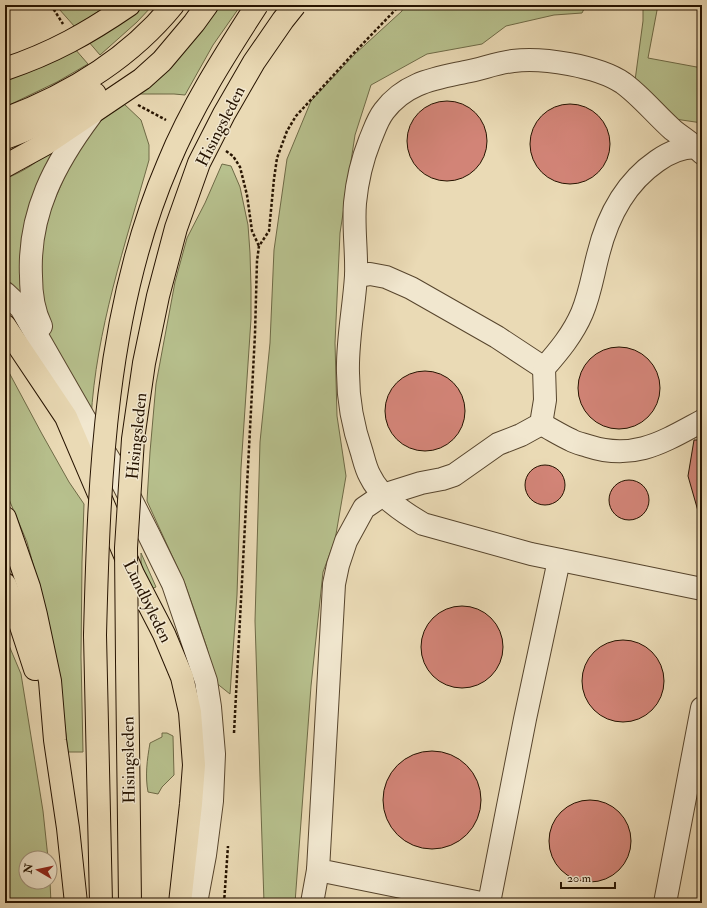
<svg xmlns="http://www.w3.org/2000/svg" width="707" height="908" font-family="'IM FELL Double Pica',serif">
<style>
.green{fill:#b7c08d;stroke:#6e6a46}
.building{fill:#d28477;stroke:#261300}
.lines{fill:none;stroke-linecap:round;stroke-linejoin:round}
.minor-casing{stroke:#57452d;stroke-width:24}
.highway-casing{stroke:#261300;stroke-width:24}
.path{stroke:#261300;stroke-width:2.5;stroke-dasharray:3 2;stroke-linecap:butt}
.minor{stroke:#f1e7cf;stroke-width:22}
.highway{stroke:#eadab5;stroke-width:22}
.highway-bridge-casing{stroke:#261300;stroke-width:24;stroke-linecap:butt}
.highway-bridge{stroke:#eadab5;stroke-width:22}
.labels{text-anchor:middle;stroke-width:3;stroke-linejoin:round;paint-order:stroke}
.street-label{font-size:17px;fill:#261300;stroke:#f1e7cf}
</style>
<rect width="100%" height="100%" fill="#eadab5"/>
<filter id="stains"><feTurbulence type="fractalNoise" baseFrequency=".005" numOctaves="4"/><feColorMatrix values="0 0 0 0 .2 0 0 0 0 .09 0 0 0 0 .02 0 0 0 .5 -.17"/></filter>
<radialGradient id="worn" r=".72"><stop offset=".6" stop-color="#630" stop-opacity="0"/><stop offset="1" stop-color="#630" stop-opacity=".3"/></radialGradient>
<g class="green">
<polygon points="57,5 108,5 75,27 59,9"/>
<polygon points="137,5 153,5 137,22 100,55 88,41"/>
<polygon points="212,5 241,5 213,45 185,95 174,94 140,94"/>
<polygon points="403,5 586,5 582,13 554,15 506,26 482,44 427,54 371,85 355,135 340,233 335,343 337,416 346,476 335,540 323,572 311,686 295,903 264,903 255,621 260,442 270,343 274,250 287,159 311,101 355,54 402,11"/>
<polygon points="643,5 658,5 648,58 702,68 702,123 675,119 634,88 643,21"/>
<polygon points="75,49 88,64 57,82 5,107 5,79"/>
<path d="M123,103L141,120L149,145V160C125,245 96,330 91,419L51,344L42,305L41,257L44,234L51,208L71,162L94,129L106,114Z"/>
<path d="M56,143L23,298L5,287V179C28,169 39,162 56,143Z"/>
<polygon points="222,164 231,166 240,187 248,225 250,253 251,288 251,319 241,468 237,595 230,694 215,682 207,648 196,615 185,584 147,501 150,452 156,384 175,282 187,238 205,203"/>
<polygon points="5,365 42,434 69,482 84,504 82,562 81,657 83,752 68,752 65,727 53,653 39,586 27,542 5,490"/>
<polygon points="141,553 156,587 151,589 141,565"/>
<polygon points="5,636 21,674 43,811 48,858 26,858 26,882 50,882 51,903 5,903"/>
<path d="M162,733H167L173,736L174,775L162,787L158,794L148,792C145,776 147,760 150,743L162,737Z"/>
</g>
<g class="building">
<circle cx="447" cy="141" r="40"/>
<circle cx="570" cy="144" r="40"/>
<circle cx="619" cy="388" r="41"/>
<circle cx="425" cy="411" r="40"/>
<polygon points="694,440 702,440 702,510 698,511 688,476"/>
<circle cx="545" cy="485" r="20"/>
<circle cx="629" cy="500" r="20"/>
<circle cx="462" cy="647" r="41"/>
<circle cx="623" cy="681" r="41"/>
<circle cx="432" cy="800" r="49"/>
<circle cx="590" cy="841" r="41"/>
</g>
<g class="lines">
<defs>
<g id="minor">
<path d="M702,153C693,144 683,138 673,130C656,115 641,96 623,83C598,66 542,57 513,61C497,63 481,69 465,72C433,79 405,83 384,111C377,120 374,131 370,140C362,160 357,182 355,203C353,227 357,252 356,276C354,308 347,341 348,373C348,400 353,427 362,453C364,460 366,469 370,476C380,497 403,512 423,524L531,554L702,589"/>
<polyline points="356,276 370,274 386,277 411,288 497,337 544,368"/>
<polyline points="5,293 21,308 87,423 118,474 149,535 173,584 206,681 210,707 214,754 212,801 205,855 196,903"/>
<path d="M41,326C33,310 31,293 31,276C28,213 55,163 91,115"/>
<path d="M541,424C551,429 560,435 571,440C576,443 582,444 588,446C634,461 663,442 702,421"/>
<polyline points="312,903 318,870"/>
<path d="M481,903L318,870L334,584L338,565L346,541L364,508L383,495L421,483L442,479L454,475L498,444L521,435L541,424L545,400L544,368C559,351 573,334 582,313C590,294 593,274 598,255C607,218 625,183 657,161C670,152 685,145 702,148"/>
<polyline points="489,903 525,719 559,560"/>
<polyline points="665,903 702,708"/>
</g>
<g id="highway">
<path d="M5,69C53,53 88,33 129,5"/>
<path d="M5,119C69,95 129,59 173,5"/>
<path d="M5,138C37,127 66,111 95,94"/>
<polyline points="5,166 47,143 142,79 162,61 194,23 207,5"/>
<polyline points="5,326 66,417 133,574 164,634 182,677 190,712 194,765 191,804 180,903"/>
<polyline points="5,518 29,587 36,615 50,681 55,740 68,828 76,903"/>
<polyline points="5,584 18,617 35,669"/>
<polyline points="95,635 101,903"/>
<polyline points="127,661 130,903"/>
</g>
</defs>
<use href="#minor" class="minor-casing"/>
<use href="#highway" class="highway-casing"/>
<g class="path">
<polyline points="51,5 63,24"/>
<polyline points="138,105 166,120"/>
<polyline points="226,151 233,156 240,167 247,195 252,231 259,246"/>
<polyline points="234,733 255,334 257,261 259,246 269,231 274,179 277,158 287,131 296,116 351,56 400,5"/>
<polyline points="224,903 228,846"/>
</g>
<use href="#minor" class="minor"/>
<use href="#highway" class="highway"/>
<defs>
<g id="highway-bridge">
<path d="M95,635C99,478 105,310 168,164C191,108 224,56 257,5"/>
<polyline points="127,661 126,548 133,439 144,363 158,296 176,228 199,163 224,114 254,62 283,20 295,5"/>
</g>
</defs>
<use href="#highway-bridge" class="highway-bridge-casing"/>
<use href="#highway-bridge" class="highway-bridge"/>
</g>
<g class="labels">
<g class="street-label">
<text transform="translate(220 126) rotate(-63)" y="6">Hisingsleden</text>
<text transform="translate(136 436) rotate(-84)" y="6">Hisingsleden</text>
<text transform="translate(148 601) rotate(64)" y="6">Lundbyleden</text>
<text transform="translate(128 760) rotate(-91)" y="6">Hisingsleden</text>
</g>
</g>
<rect width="707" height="908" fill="none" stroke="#eadab5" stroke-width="20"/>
<rect x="6" y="6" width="695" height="896" fill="none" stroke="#261300" stroke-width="2"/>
<rect x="10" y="10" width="687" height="888" fill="none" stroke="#261300"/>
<g transform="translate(38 870) rotate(279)"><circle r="19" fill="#f1e7cf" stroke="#a0927c"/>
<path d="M0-3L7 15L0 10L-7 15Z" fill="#8f2418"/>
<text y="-6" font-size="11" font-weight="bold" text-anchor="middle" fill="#261300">N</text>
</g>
<path d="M561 882v6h54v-6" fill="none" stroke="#261300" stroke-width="2"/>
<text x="567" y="882" font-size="12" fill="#261300" stroke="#f1e7cf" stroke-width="3" paint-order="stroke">20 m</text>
<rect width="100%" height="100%" filter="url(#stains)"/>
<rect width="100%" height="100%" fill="url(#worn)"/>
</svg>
